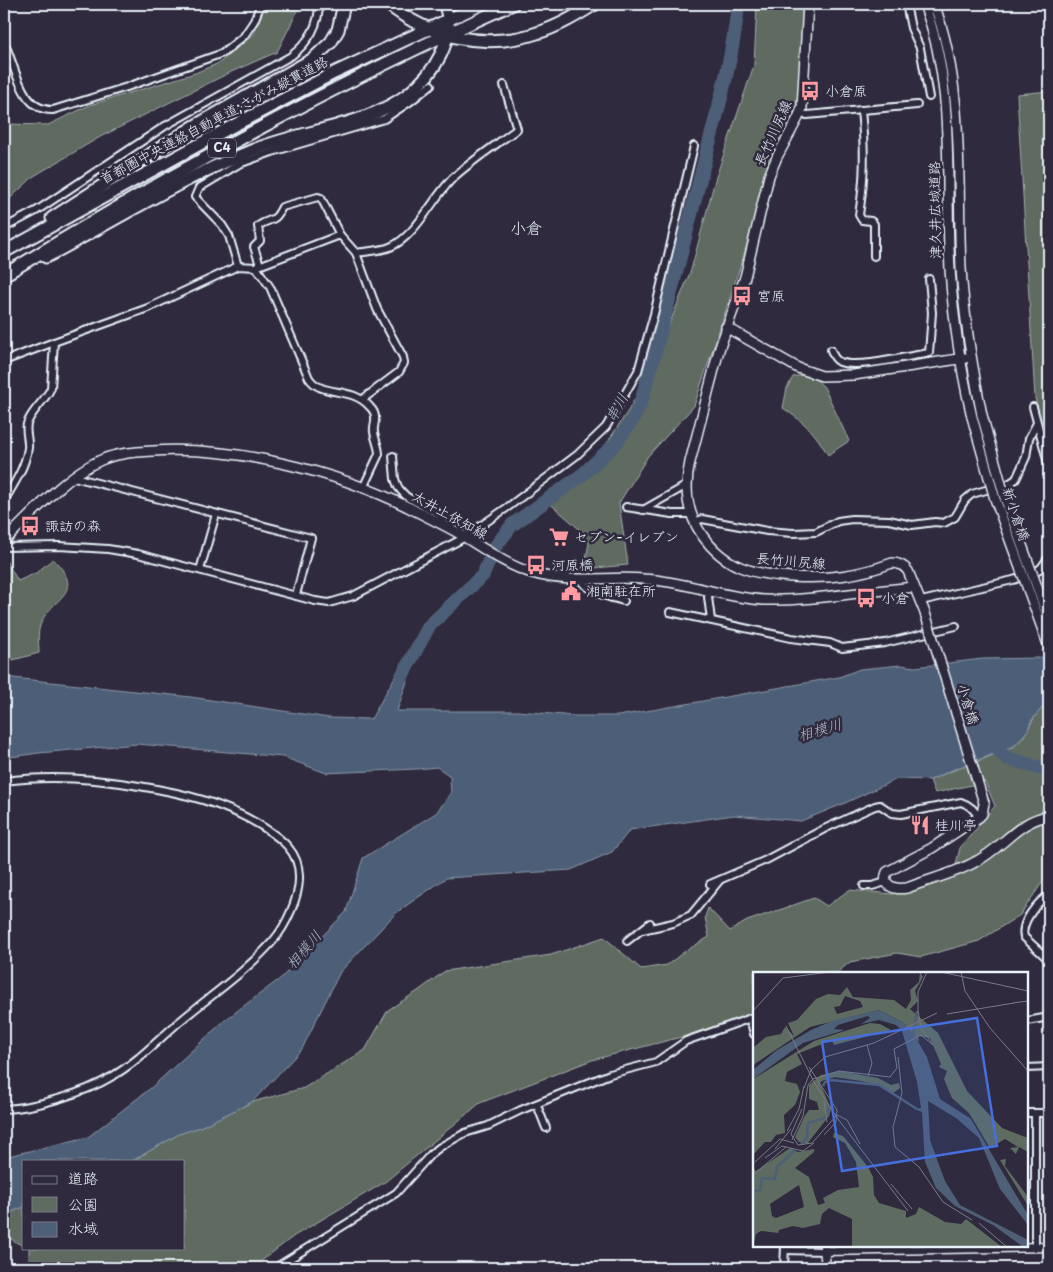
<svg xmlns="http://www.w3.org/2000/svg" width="1053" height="1272" font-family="'Playpen Sans','Klee One',sans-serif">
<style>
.green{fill:#5e6b61;stroke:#a3aeac}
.water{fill:#4e5f78;stroke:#8c99ab}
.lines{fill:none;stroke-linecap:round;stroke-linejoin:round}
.river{stroke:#4e5f78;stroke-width:14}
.minor-casing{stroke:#e8f1f8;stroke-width:10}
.tertiary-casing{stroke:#e8f1f8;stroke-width:11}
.secondary-casing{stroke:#e8f1f8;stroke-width:12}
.motorway-casing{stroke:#e8f1f8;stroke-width:15}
.minor{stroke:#2f2a3d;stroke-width:6}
.tertiary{stroke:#2f2a3d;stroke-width:8}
.secondary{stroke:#2f2a3d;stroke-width:9}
.motorway{stroke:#2f2a3d;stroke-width:11}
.secondary-bridge-casing{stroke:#e8f1f8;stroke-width:12;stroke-linecap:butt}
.secondary-bridge{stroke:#2f2a3d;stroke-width:9}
.labels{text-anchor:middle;stroke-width:5;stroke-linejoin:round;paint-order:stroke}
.shield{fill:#2f2a3d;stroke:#b0b5c0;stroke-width:1}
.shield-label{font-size:12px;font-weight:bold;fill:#e8f1f8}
.poi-label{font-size:14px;fill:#e8f1f8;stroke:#2f2a3d;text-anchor:start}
.street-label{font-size:14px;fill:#e8f1f8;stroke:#2f2a3d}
.water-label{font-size:15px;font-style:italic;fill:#aab7c5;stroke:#2f2a3d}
.quarter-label{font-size:16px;fill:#e8f1f8;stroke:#2f2a3d}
.inset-river{fill:none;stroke:#4e5f78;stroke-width:2.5}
.inset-road{fill:none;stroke:#797a88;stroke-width:1}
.view{fill:#466fde;fill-opacity:0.15;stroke:#466fde;stroke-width:2.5}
.inset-edge{fill:none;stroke:#e8f1f8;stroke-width:2.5}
</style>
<rect width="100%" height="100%" fill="#2f2a3d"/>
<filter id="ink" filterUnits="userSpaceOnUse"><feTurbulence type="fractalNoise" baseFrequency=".02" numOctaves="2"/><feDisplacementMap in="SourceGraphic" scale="10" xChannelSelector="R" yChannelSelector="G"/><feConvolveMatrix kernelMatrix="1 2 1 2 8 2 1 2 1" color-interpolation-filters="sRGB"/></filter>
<g filter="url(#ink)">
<g class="green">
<polygon points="264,4 301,4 277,52 231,72 100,137 34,176 4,204 4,124 48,125 90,105 195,73 219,63 254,34"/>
<polygon points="757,4 805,4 797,111 770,163 743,258 694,406 648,456 619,503 628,565 584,569 589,543 576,526 547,501 603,449 628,411 652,368 691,270 715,180 754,65"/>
<polygon points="1049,91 1049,454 1035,398 1017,94"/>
<path d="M802,375L812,376L824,387L849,441L828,455C814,431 806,424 783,408L787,388L793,377Z"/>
<path d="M4,557L18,581L36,573L53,559C89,595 49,597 40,626C37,634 39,646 39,653L13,660L4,643Z"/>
<path d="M1049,704V877L1044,880L1020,915L979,941L921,957L897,953L850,962L837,973H754V1014L685,1036L592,1060L480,1103L385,1182L294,1236L252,1268H32L29,1260V1248H184V1161H132L179,1134L200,1127L252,1102L304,1088L365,1050L388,1010L418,991L445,971L551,955L604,937L641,969L667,965L684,952L709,937L705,917L708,908L730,931L747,921L814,898L827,906L849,890L893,894L953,876L960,848L995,806L985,782L935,793L930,780C950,771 971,764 991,756C998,753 1006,751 1013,747C1030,737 1030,712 1049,704Z"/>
<path d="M24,1207V1246C6,1238 4,1235 4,1215Z"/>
</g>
<polygon class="water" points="1049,653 1049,704 1044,706 1037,714 1031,721 1028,730 1014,746 952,770 930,780 897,779 843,804 801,821 734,815 630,830 612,852 571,870 446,878 397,912 340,972 302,1049 252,1102 200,1127 179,1134 132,1161 24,1161 24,1207 4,1215 4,1157 88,1137 152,1087 225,1020 281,978 346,912 363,858 436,813 451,793 450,776 437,767 417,769 326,773 283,757 137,744 39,753 4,758 4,677 191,697 329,718 371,719 406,657 414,661 397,711 518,711 575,716 618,716 839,677 860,669 901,665 915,667 982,659 1040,658"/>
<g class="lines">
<g class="river">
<path d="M402,676L429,626L483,575L495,547L512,525L582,475L615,444L631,422L640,405C663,326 683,246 703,167C717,113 733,59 738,4"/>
<polyline points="987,740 1007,758 1049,771"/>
</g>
<defs>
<g id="minor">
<polyline points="906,4 911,28 920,48 929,97"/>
<path d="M4,42C16,66 20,111 53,110L127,87L223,53L244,36L254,21L261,4"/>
<path d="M861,110C865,149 865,176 859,215L862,220L871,221L874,224V256"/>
<polyline points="800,114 807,115 917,105"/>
<path d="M4,228L36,211L165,126L291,56C308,43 319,26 319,4"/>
<path d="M356,253C367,251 380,251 390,247C416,237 434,195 455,176C474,159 496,145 517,129L504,85"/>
<path d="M260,265L254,247L260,241L258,226C271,217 274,224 282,207L318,197L321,198L340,235"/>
<polyline points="238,266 229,236 222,225 195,197 199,188 239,164 272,152 384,119 411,101 431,85"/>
<path d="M256,267L270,287L309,378C322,398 351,385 370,407C372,409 375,413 375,417C376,421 373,427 374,432C375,440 379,447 379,454L363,488"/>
<path d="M831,350C833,355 834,359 840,362C859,369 908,356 929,353L932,313L929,279"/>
<polyline points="4,361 54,342"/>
<polyline points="1033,407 1049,467"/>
<polyline points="393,456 395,479 398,487 402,492 407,497 439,514 442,519 442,525"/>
<polyline points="74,477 311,538 296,595"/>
<path d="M4,501C14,484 25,468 28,448C29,440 25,432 27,424C31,411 45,401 51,388L54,342L148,308L238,266L256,267L340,235L356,253L377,309L403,357L404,363L399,372L363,399"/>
<polyline points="626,507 672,514 691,514"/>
<polyline points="643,510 687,485"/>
<polyline points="694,522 702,519 767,531 793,533 816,532 838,521 852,519 889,520 912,525 935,522 944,523 955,517 965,500 972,494 1010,483 1016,479 1026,457 1029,438 1037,423"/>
<polyline points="4,547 59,546 108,549 138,554 315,601 329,603 353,596 460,540 508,507 577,455 606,427 638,371 654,314 694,146"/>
<polyline points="200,570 216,514"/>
<path d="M580,579C589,593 609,597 624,601"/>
<polyline points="710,590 708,597 711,620"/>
<polyline points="921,601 1013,580 1030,575 1041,568 1049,557"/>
<polyline points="670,612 791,638 830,643 842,648 885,643 956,626"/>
<path d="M4,781C49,775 94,778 139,786C183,793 225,803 263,827C282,839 299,852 299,876C300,896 286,926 273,941C246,972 210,996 179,1022C157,1041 136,1063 111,1077C85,1093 34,1108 4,1109"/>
<path d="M710,884L766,860L824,829L875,806L880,805L892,813L901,814L961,802C970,805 974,810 979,817"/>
<polyline points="864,886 872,886 886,882"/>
<path d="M1049,895C1037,902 1020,923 1024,937L1049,960"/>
<polyline points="642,930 673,923 691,915 719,881"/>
<polyline points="627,941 650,923"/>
<polyline points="750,1018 754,1034"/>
<polyline points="1027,1021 1049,1017"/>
<polyline points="1027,1068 1049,1067"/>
<polyline points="537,1105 546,1128"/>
<polyline points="1027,1113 1049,1113"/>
<polyline points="1035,1113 1035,1247"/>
<polyline points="785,1250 824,1251"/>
<polyline points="275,1268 388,1198 396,1193 431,1154 440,1147 465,1133 488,1126 521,1110 610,1074 656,1062 686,1041 754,1017"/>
<polyline points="784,1268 785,1246"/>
</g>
<g id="tertiary">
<polyline points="824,1247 826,1268"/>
<polyline points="824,1251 1049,1247"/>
</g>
<g id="secondary">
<path d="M808,4L802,108L798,118L777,157L769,176L745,277L719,350L690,462C684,488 686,512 702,535C725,568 753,574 791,577C829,579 857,576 892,563C900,563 904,566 908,571L925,613"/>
<path d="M924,4C954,84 946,164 949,248C951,305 959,361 972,417"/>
<path d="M934,4C965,86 957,181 961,268C964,317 972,366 982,415"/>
<polyline points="726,327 798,368 822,376 854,375 965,358"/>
<path d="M4,541C31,515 66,475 101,460C117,453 135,452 153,451C235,446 335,471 408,507C425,516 443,524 460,534C483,548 506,565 532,573C568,584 608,576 644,579C685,581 724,598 764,600C798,601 832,596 866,592C882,590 898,589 914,587"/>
<path d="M984,803L982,814L979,817L932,848L887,872C881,886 895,890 907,888C930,879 954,874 975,862C1002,849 1018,820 1049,816"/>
</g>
<g id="motorway">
<path d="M388,4C429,38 486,50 537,33C558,27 577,15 595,4"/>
<polyline points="52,218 193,127 313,59 331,42 338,30 344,4"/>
<polyline points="4,252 229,128 334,73 482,4"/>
<path d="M46,257C113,221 180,179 251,151C301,130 362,128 407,95C435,73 456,40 445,4"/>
<path d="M4,275C168,175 337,82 513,4"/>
</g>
</defs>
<use href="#minor" class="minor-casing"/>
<use href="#tertiary" class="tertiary-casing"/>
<use href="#secondary" class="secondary-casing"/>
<use href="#motorway" class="motorway-casing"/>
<use href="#minor" class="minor"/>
<use href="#tertiary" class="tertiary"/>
<use href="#secondary" class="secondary"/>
<use href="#motorway" class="motorway"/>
<defs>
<g id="secondary-bridge">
<polyline points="982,415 1005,498 1049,620"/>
<polyline points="972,417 995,499 1049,647"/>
<polyline points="925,613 984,803"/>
</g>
</defs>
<use href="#secondary-bridge" class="secondary-bridge-casing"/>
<use href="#secondary-bridge" class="secondary-bridge"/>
</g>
</g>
<defs>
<symbol id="bus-bare" viewBox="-9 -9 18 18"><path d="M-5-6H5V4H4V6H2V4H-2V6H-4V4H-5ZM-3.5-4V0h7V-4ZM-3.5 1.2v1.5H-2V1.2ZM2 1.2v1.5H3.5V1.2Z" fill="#ff9aa2" stroke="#2f2a3d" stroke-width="2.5" paint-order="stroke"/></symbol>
<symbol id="supermarket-bare" viewBox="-9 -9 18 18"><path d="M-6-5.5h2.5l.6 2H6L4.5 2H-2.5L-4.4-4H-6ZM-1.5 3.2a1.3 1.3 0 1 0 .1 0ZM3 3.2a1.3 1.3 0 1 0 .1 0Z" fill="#ff9aa2" stroke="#2f2a3d" stroke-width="2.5" paint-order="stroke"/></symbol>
<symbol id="civic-bare" viewBox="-9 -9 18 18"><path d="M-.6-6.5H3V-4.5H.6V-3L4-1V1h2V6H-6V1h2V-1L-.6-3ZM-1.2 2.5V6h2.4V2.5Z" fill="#ff9aa2" stroke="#2f2a3d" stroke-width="2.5" paint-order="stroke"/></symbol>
<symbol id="restaurant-bare" viewBox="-9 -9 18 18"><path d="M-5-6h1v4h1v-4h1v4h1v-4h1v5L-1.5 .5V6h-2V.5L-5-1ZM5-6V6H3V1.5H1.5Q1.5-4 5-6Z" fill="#ff9aa2" stroke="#2f2a3d" stroke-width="2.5" paint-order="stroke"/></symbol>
</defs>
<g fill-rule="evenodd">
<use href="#bus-bare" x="796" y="77" width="28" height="28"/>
<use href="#bus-bare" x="728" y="282" width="28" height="28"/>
<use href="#bus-bare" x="16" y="512" width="28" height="28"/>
<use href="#supermarket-bare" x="545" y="523" width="28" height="28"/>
<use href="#bus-bare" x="522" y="551" width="28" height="28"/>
<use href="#civic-bare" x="557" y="577" width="28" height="28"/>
<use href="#bus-bare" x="852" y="584" width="28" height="28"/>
<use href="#restaurant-bare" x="906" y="811" width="28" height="28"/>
</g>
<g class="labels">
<rect class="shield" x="208" y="138.5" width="28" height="19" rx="4"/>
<g class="shield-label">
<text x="222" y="152">C4</text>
</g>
<g class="poi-label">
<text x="825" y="96">小倉原</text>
<text x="757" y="301">宮原</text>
<text x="45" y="531">諏訪の森</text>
<text x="574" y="542">セブン-イレブン</text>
<text x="551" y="570">河原橋</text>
<text x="586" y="596">湘南駐在所</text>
<text x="881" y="603">小倉</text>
<text x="935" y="830">桂川亭</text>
</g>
<g class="street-label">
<text transform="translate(214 120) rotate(-28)" y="5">首都圏中央連絡自動車道;さがみ縦貫道路</text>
<text transform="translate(773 133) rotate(-66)" y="5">長竹川尻線</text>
<text transform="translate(935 210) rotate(-91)" y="5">津久井広域道路</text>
<text transform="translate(1016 514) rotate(71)" y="5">新小倉橋</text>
<text transform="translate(450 515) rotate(29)" y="5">太井上依知線</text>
<text transform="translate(791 561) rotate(5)" y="5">長竹川尻線</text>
<text transform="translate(968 704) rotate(73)" y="5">小倉橋</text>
</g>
<g class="water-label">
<text transform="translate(617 408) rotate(-62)" y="5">串川</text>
<text transform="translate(820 730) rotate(-16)" y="5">相模川</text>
<text transform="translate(304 950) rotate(-49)" y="5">相模川</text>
</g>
<g class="quarter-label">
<text x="526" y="234">小倉</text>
</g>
</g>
<g transform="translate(753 972)">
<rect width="275" height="275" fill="#2f2a3d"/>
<path d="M167,0L170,5L162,19L165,29L157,37L185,61L214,119L249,156L275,166V180L266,175L263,182L257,176L265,175L252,167L237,176L216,141L199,126L191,107L194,99L186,95L188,92L177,66L165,64L166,70L149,50L126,38L57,55L0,93L1,75L13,65L28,62L32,55L41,64L35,51L44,48L63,27L75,22L87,23L94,15L100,25L141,28L153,37L158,28L157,18L166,10ZM92,24L107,29L110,35L84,42L81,35L87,34ZM117,51L127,52L138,58L81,73L79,68L44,82L49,92L34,100L32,109L44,112L47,120L42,133L31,143L32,161L23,163L18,170H12L0,183V107L61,69ZM87,99L125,106L138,113L146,111L147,116L139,122L127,114L108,109L82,105L69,109L67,111L78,137L76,144L54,172L46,170L42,165L51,145L56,138H66L64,130L56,127V113L68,103ZM81,161L90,164L115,195L120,205L121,223L126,231L153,239V246L163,242L166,235L192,250L208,252L213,247L249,275H99V247L76,236L69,242L67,252L50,256L40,254L26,258L25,261L8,259L3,262L0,275V196L3,199L37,176L45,180L61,177V180L42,196L56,205L65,233L72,231L70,226L85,218L106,215L103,190L92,171L80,165ZM46,213L51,235L23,246L19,244L17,232ZM253,187L252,194L275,225V234L247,188Z" fill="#5e6b61" fill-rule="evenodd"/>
<path d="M126,38L153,52L155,58L160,61L174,85L187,127L218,147L275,243V253L247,217L226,166L203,146L175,129L177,168L192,209L207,233L275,268V275H270L240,253L202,234L183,216L172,190L169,140L161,137L168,136L164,110L149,59L143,53L126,48L108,52L117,46L115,44L85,53L81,57L92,58L50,71L0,107V98L24,78L58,58L79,49Z" fill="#4e5f78"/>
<path class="inset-river" d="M160,64L164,39M70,114L72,110L78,108L126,113L164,137M48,172L54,166L55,151L72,146L76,135M0,219L7,218L9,206L22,207L24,195L42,178"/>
<path class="inset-road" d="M188,0L275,19M208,0L212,19L237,56L275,99M260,31L275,29M0,39L30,6L77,0M194,42L261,31M33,54L61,110L85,147L155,239M114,73L119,91L115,104M145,85L149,121L140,155L142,175L166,195L190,230L219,248M56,95L84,138L83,150L71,163M51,116L58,98L72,85L121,71L184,41M71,129L74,150M49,137L38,162L45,173L59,171L84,143L94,148L107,172M34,159L46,137L51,114M39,168L50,144L55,113L60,107L86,99L137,105L144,96L141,77L168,63L180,73L168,56L165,38V20L174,0M22,177L38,157M12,186L29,174L50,179L61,171M2,190L27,167L41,171M0,203L33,175M138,212L159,237M226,251L254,275"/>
<path class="view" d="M224,46L244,174L89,199L69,70Z"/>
<rect width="275" height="275" class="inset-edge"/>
</g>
<rect width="1053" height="1272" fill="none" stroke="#2f2a3d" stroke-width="20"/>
<rect x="10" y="10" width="1033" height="1252" fill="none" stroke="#e8f1f8" stroke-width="2" filter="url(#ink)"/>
<rect x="22" y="1160" width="162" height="90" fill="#2f2a3d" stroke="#797a88"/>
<rect x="32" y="1176" width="25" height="8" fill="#2f2a3d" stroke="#797a88"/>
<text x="68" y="1184" font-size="15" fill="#e8f1f8">道路</text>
<rect x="32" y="1197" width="25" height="15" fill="#5e6b61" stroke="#797a88"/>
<text x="68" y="1210" font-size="15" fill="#e8f1f8">公園</text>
<rect x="32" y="1222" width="25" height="15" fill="#4e5f78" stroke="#797a88"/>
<text x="68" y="1234" font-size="15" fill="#e8f1f8">水域</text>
</svg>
